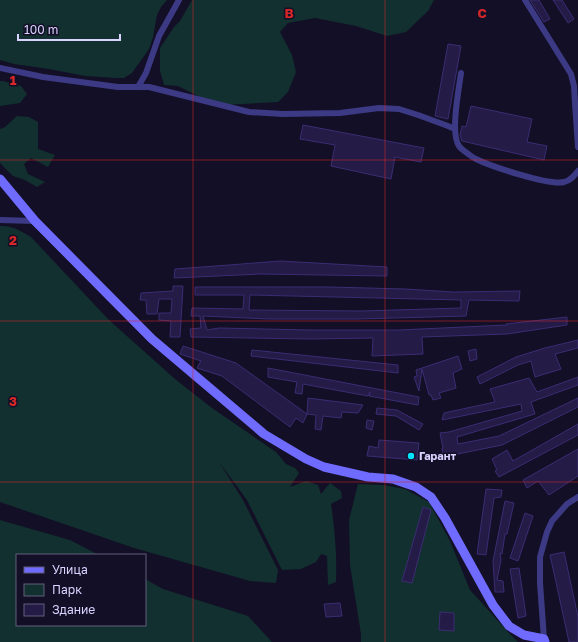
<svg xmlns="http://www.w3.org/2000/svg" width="578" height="642" font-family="'Golos Text',sans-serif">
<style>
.green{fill:#12302f}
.building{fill:#241b47;stroke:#3b2d73;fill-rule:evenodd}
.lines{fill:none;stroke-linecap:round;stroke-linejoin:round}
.street{stroke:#3d3a85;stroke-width:6}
.secondary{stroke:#6f6bff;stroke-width:9}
.grid{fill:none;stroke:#d62828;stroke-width:1;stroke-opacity:0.55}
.poi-dot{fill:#00e5ff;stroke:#130f26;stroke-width:1.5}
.labels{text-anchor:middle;stroke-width:3;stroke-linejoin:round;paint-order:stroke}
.poi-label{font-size:11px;font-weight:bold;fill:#d9d4ff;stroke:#130f26;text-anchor:start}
.grid-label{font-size:13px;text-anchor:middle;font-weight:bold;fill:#d62828;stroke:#130f26;stroke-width:3;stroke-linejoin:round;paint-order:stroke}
</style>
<rect width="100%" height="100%" fill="#130f26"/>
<g class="green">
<polygon points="0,0 167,0 161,7 157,15 153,37 149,49 132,73 124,78 116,78 85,76 49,69 14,64 0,60"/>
<polygon points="192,0 434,0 428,11 406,32 387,36 356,26 315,18 288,23 280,32 292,55 296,72 288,92 278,102 224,105 206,100 178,86 164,85 160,71 160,48 174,27 180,21"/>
<polygon points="0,81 3,81 21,86 27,94 20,103 0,106"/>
<polygon points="17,116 29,117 38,122 38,149 55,155 48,167 31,158 24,164 28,174 45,182 37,187 25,180 13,176 0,163 0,129 5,127"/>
<path d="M0,226C12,225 21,231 31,237L109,320L175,379L212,408L276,452L286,464L295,468L299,473L290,487L306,481L318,485L321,494L330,483L341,491L342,498L331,504C335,530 337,556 336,582L328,585L327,556L321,554L316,562L301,569L282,570L247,500L219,462L243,500L278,570L276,583L250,581L134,548L0,502Z"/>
<polygon points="358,484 384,485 405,489 429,502 450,541 470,590 509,633 518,642 361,642 361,634 350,565 349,520"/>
<polygon points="0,520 70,540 99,555 17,555 17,625 145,625 145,579 163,589 248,616 272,642 0,642"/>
</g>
<g class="building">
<polygon points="530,0 539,0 550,19 544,22"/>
<polygon points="553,0 562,0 574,19 568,23"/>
<polygon points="448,44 461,46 448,119 435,116"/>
<polygon points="471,106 532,119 527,142 547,146 544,160 462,141 460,135 462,126 466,127"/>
<polygon points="303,125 424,148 421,162 395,157 391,179 331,166 335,145 300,139"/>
<polygon points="280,261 387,267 387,276 261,274 174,278 175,269 229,265"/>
<polygon points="173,286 183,286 180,337 170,337 171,321 159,320 159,313 171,313 172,299 159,299 157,314 147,314 146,300 140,300 141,293 173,291"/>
<path d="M195,287H329L405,289L453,292L520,291L519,301L469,300L466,316L357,319H268L203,316L207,330L219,328L310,330H399L507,325L506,324L567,317V325L507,334L422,337L423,354L372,356L373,338L308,339L191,337L190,329L201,328L200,316H191L192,308L243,309L244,295H195ZM250,295L461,300V308L361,311L249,310Z"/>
<polygon points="578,340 578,348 555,354 561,369 535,377 531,361 518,365 480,384 477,377 516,357 545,348"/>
<polygon points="183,346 236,363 307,414 308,398 363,405 358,413 342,412 341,418 323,416 321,430 315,429 316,415 307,414 303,423 296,418 290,427 222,376 197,368 201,361 180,354"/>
<polygon points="476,349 477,359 470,361 468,351"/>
<polygon points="252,350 398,365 398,373 251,356"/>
<polygon points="458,356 462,369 453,373 456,388 439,393 441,398 433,400 431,395 429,395 422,369 419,391 414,377 417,376 416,370"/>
<polygon points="268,368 419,397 418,405 369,396 370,392 368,396 303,384 302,394 295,393 297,382 268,377"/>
<polygon points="578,377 578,385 531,402 535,414 457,437 458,444 499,436 578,398 578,407 502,445 443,457 442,448 443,448 440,433 449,432 522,411 521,404 442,420 444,413 495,402 490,389 529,378 537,392"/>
<polygon points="377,408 397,410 423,424 419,430 396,416 376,414"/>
<polygon points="367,420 374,421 372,430 366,428"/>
<polygon points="578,424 578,435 499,477 495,471 497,470 492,459 507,450 513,461"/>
<polygon points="379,440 419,443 417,460 367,456 369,446 378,448"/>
<polygon points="578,449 578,476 549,495 538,481 527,488 523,480"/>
<polygon points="486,489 502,490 501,497 494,498 486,555 477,554"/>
<polygon points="505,501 514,503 507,534 505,534 502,554 500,553 501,560 497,580 503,581 504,592 495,592 493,561"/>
<polygon points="423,507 431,510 412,583 402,581"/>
<polygon points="525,513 533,516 518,561 510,558"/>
<polygon points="564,552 578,617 578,642 569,642 550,555"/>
<polygon points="519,568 526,616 518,618 510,569"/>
<polygon points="340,603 342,616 326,617 324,604"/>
<polygon points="440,612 454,613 454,631 439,630"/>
</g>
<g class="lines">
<g class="street">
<polyline points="525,0 571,74 574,86 575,103 578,147"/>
<polyline points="0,68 43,77 118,87 149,87 249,112 283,114 340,113 379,108 399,109 418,115 448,126 455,129"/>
<path d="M461,73C459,89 450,133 459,146C461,149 472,157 476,159C490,166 550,186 564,182C570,181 574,176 578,171"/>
<polyline points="138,87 146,73 159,36 179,0"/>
<polyline points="0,220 35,221"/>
<polyline points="544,639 540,583 540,557 547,532 552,521 567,504 578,497"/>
</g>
<polyline class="secondary" points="0,179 35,221 152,339 264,434 306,459 324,467 368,477 393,479 416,487 431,497 445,518 493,605 509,626 524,635 544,639 545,642"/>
</g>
<path class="grid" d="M193,0V642M385,0V642M0,160H578M0,321H578M0,482H578"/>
<circle class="poi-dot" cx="411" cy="456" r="4"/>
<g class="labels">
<g class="poi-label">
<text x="419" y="460">Гарант</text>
</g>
</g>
<g class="grid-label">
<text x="289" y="18">B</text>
<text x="482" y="18">C</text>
<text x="13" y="85">1</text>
<text x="13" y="245">2</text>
<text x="13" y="406">3</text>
</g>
<rect x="16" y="554" width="130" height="72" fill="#130f26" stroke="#625e7d"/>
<rect x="24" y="567" width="20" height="6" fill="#6f6bff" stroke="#625e7d"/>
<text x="52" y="574" font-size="12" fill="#d9d4ff">Улица</text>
<rect x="24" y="584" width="20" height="12" fill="#12302f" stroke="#625e7d"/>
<text x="52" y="594" font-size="12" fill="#d9d4ff">Парк</text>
<rect x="24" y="604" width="20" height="12" fill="#241b47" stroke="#625e7d"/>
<text x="52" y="614" font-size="12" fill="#d9d4ff">Здание</text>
<path d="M18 34v6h102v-6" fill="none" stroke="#d9d4ff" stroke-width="2"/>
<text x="24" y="34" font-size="12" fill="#d9d4ff" stroke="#130f26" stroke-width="3" paint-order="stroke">100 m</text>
</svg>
